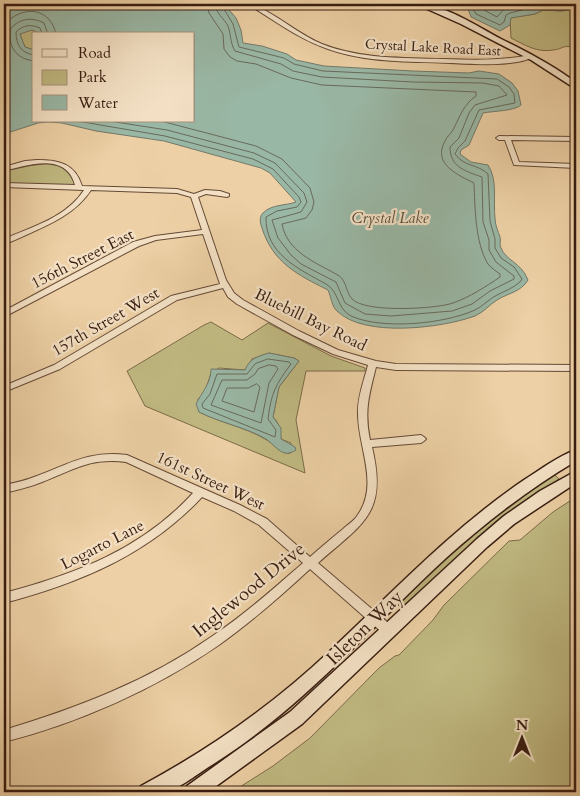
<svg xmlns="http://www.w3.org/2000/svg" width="580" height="796" font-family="Cardo,serif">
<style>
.green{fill:#c0b981;stroke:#7c6b49;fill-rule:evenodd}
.water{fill:#99b7a5;stroke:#72796a;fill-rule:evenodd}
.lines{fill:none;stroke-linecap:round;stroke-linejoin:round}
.shore{stroke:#686a5b;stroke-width:1}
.street-casing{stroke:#654a36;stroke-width:2}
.secondary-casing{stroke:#381d11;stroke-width:3}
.street{fill:#f3e0c4;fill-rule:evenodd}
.secondary{fill:#f3e0c4;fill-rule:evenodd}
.labels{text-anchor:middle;stroke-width:4.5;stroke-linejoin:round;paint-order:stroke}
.far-street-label{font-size:14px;fill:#381d11;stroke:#f3e0c4}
.far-water-label{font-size:15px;font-style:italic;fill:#554b3d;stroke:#f3e0c4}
.street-label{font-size:16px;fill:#381d11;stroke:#f3e0c4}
.near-street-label{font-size:19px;fill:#381d11;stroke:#f3e0c4}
</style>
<rect width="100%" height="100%" fill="#edd0a5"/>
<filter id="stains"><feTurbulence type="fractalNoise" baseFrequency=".004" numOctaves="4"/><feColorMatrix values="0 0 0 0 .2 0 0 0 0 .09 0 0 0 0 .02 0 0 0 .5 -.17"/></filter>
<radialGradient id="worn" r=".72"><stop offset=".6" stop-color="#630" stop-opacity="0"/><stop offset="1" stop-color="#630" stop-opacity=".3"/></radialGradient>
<g class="green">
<path d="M576,8V48C562,44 564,49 553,50C537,53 525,45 511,38L510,18L535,14L543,10L562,11Z"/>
<polygon points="32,30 41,34 34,34 34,50 25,47 20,36 22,32"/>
<path d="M44,163C62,165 67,167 75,184L69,186L4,184V171L6,170L21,165Z"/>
<path d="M211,322L242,340L268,323L331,356L365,368V371H306L296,420L305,473L145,406L127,371L204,325ZM269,353L294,358L299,361L279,387L273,417C280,424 280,430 281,439L291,443V453C281,455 275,444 265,439C245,427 221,423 199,412L198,399L205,392L211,373L219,368L245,370L252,359Z"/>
<path d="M554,474L559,479L525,502L403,610L398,605C447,557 497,512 554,474Z"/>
<polygon points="576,497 576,792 232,792 273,766 310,738 379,668 395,656 399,655 433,620 444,605 509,541 520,540 553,512"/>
</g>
<g class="water">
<path d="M4,4H224L236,18L241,30L243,43L262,46L287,54L296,60L324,66L413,71L469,73L479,71L499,74L512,83L518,91L521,105C515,111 493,111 483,113L469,145L461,150L460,154L471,162L488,165C498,180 493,201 495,218C495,225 498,231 500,237C501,241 499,245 501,248C506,261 521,262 528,280C521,292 508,293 497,300C489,305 484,312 475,316C442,328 364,338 337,311C332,307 331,297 328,290C298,275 273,263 262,228C260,223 259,217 263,213C272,204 285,206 296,202L270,173L261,168L164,141L96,131L62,123L48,122L38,123L4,134ZM32,30L41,34H194V121H34V50L25,47L20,34Z"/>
<polygon points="461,4 576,4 576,8 562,11 543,10 535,14 511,18 510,25 500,31 471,17 467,6"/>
<path d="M269,353L294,358L299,361L279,387L273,417L281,428V439L295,447L296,450C293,452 288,454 285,453C279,452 272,443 266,439C245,427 221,423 199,412L196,404C202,392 211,383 211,369L245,370C249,359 258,356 269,353Z"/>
</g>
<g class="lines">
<g class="shore">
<polyline points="471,4 476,14 500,25 504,22 506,15 510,13 543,5 571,4"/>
<polyline points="479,4 482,9 497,17 505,8 519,4"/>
<path d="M4,25C21,5 50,6 56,34"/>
<path d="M34,55C21,53 16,45 16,32C23,25 31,24 40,28L42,34"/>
<path d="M34,61C16,59 7,46 11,28C21,18 32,17 44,23L48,34"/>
<path d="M77,121L165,136L253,159L273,169L299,197L301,202L297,207L277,211L266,217C265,254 299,269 326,284C339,291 337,309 351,316C382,330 444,324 475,310C483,306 489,299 497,295C505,291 513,288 520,282L522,279L514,267L501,258L495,248V239L490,221L488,174C478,164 464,167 455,154L458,148L465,141L479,110L515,103L514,94L509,87L497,79L323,71L294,64L284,58L239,47L233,24L221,4"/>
<path d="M109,121L167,130L254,153L275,163L304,193L307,202L301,212L272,220L278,238L291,255L301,264L336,282L345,303L365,314L391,316L452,311L472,304L490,291L514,279V276L496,262L489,250V240L483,222L482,177C465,171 450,167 450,147L459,138L469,113L475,105L507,95L499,86L483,83L413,82L322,77L293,71L281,64L235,51C230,43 231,34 228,26C224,18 216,14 215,4"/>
<path d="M161,121L256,146L282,159L310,188L314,202L312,210L306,218L282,224C287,251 314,262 336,274C347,279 345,291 352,299C365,313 436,309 453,303C470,297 485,287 500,277V274C496,271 491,268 488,264C475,243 475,207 474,183C458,175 432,164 445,141C447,136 452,133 454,128C460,116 464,104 476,96V92L322,85L291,78L256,64L237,61L230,57L224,49L223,34L209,13L207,4"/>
<path d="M268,359L289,362L291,364C276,384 271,393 268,419L276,430L275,437L203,408L202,404L210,394L217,374H247L255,364Z"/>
<polygon points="269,365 276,366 278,369 269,383 261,423 211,405 222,380 247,380 255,374 258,369"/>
<polygon points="257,384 260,387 254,412 222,401 227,388 248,388"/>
</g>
<defs>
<g id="street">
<path d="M256,6C279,16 298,34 322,44C360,59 402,58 443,59C472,60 501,61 530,55L533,57C514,67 471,64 449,63C408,61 367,63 328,49C301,40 278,23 254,8V7Z"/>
<polygon points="499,136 576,137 576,141 511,140 519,162 576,164 576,168 514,165 505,140 499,140 496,138"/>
<path d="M37,160C58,160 75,163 82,186L177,189L194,194L205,190L220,191L229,194V196L227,197L206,194L198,197L226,280L234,293L243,300L299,331L338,350L376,361L396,364L576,365V371L396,370L376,367C369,395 364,411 370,440L421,435L424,437L426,439L424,441L421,443L372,447C388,514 363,523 318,563L393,627L395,631L393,635L389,636L385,635L310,569C281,596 251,622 219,645C155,689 79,723 4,742V730C77,708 148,681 211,637C244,615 273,589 303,563L259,525L234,511L202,497C148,555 79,583 4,603V593C76,574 142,549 193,493L126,462C91,457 73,470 42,482C30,487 17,490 4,493V485C14,483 24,481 34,477C68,465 88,450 127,455L240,505L267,519L310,557C321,547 332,538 343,529C347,525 354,521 357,516C380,485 358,448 358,414C357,398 364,381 368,365L333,354L293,335L237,304L228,297L223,288L177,300L60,369L4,392V386L54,365L171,296L220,284L203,234L156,240L139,246L4,317V311L133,242L155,236L202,230L191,197L177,193L91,190C76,213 51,224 26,235C19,238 11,242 4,244V239C32,227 67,217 84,190L4,187V183L75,185C66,152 28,165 4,171V167L25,161Z"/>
</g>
<g id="secondary">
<path d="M416,4C445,4 476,26 501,39C525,51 549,63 571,79L576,83V89L531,60L461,24Z"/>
<path d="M576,450V461C529,489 486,522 446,558C367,631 300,711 207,768C196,775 177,790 165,792C156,794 146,792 138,792L141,786C210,749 274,704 331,650C394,591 452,529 524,480C540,470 558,456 576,450Z"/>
<polygon points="576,471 576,483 514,524 487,547 302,724 208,792 184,792 187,786 290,712 477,539 504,516 540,491"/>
</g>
</defs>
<use href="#street" class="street-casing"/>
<use href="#secondary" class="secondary-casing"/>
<use href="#street" class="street"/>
<use href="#secondary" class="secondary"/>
</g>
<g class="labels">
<g class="far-street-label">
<text transform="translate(433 47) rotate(3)" y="5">Crystal Lake Road East</text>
</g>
<g class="far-water-label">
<text x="390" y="223">Crystal Lake</text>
</g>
<g class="street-label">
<text transform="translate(82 258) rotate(-27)" y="6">156th Street East</text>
<text transform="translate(311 319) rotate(26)" y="6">Bluebill Bay Road</text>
<text transform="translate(105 321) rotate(-30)" y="6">157th Street West</text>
<text transform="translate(211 480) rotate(25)" y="6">161st Street West</text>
<text transform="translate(102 544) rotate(-27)" y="6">Logarto Lane</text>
</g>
<g class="near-street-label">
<text transform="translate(248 589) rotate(-39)" y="7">Inglewood Drive</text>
<text transform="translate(364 627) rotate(-44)" y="7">Isleton Way</text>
</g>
</g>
<rect width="580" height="796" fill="none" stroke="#edd0a5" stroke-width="20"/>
<rect x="5" y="5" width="570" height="786" fill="none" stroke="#381d11" stroke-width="2.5"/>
<rect x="10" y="10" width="560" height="776" fill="none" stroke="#381d11"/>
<rect x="32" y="32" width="162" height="90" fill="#f3e0c4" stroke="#a8927c"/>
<rect x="42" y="49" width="25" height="8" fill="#f3e0c4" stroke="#a8927c"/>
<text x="78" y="58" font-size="15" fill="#381d11">Road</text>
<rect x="42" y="70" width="25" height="15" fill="#c0b981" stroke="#a8927c"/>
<text x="78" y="82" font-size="15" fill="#381d11">Park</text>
<rect x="42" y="95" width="25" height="15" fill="#99b7a5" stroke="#a8927c"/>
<text x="78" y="108" font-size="15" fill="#381d11">Water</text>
<g transform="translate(522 738)" stroke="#f3e0c4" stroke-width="4" paint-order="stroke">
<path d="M0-4L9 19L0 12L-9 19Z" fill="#381d11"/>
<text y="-8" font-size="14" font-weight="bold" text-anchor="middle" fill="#381d11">N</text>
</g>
<rect width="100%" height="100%" filter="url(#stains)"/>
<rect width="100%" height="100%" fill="url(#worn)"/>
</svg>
